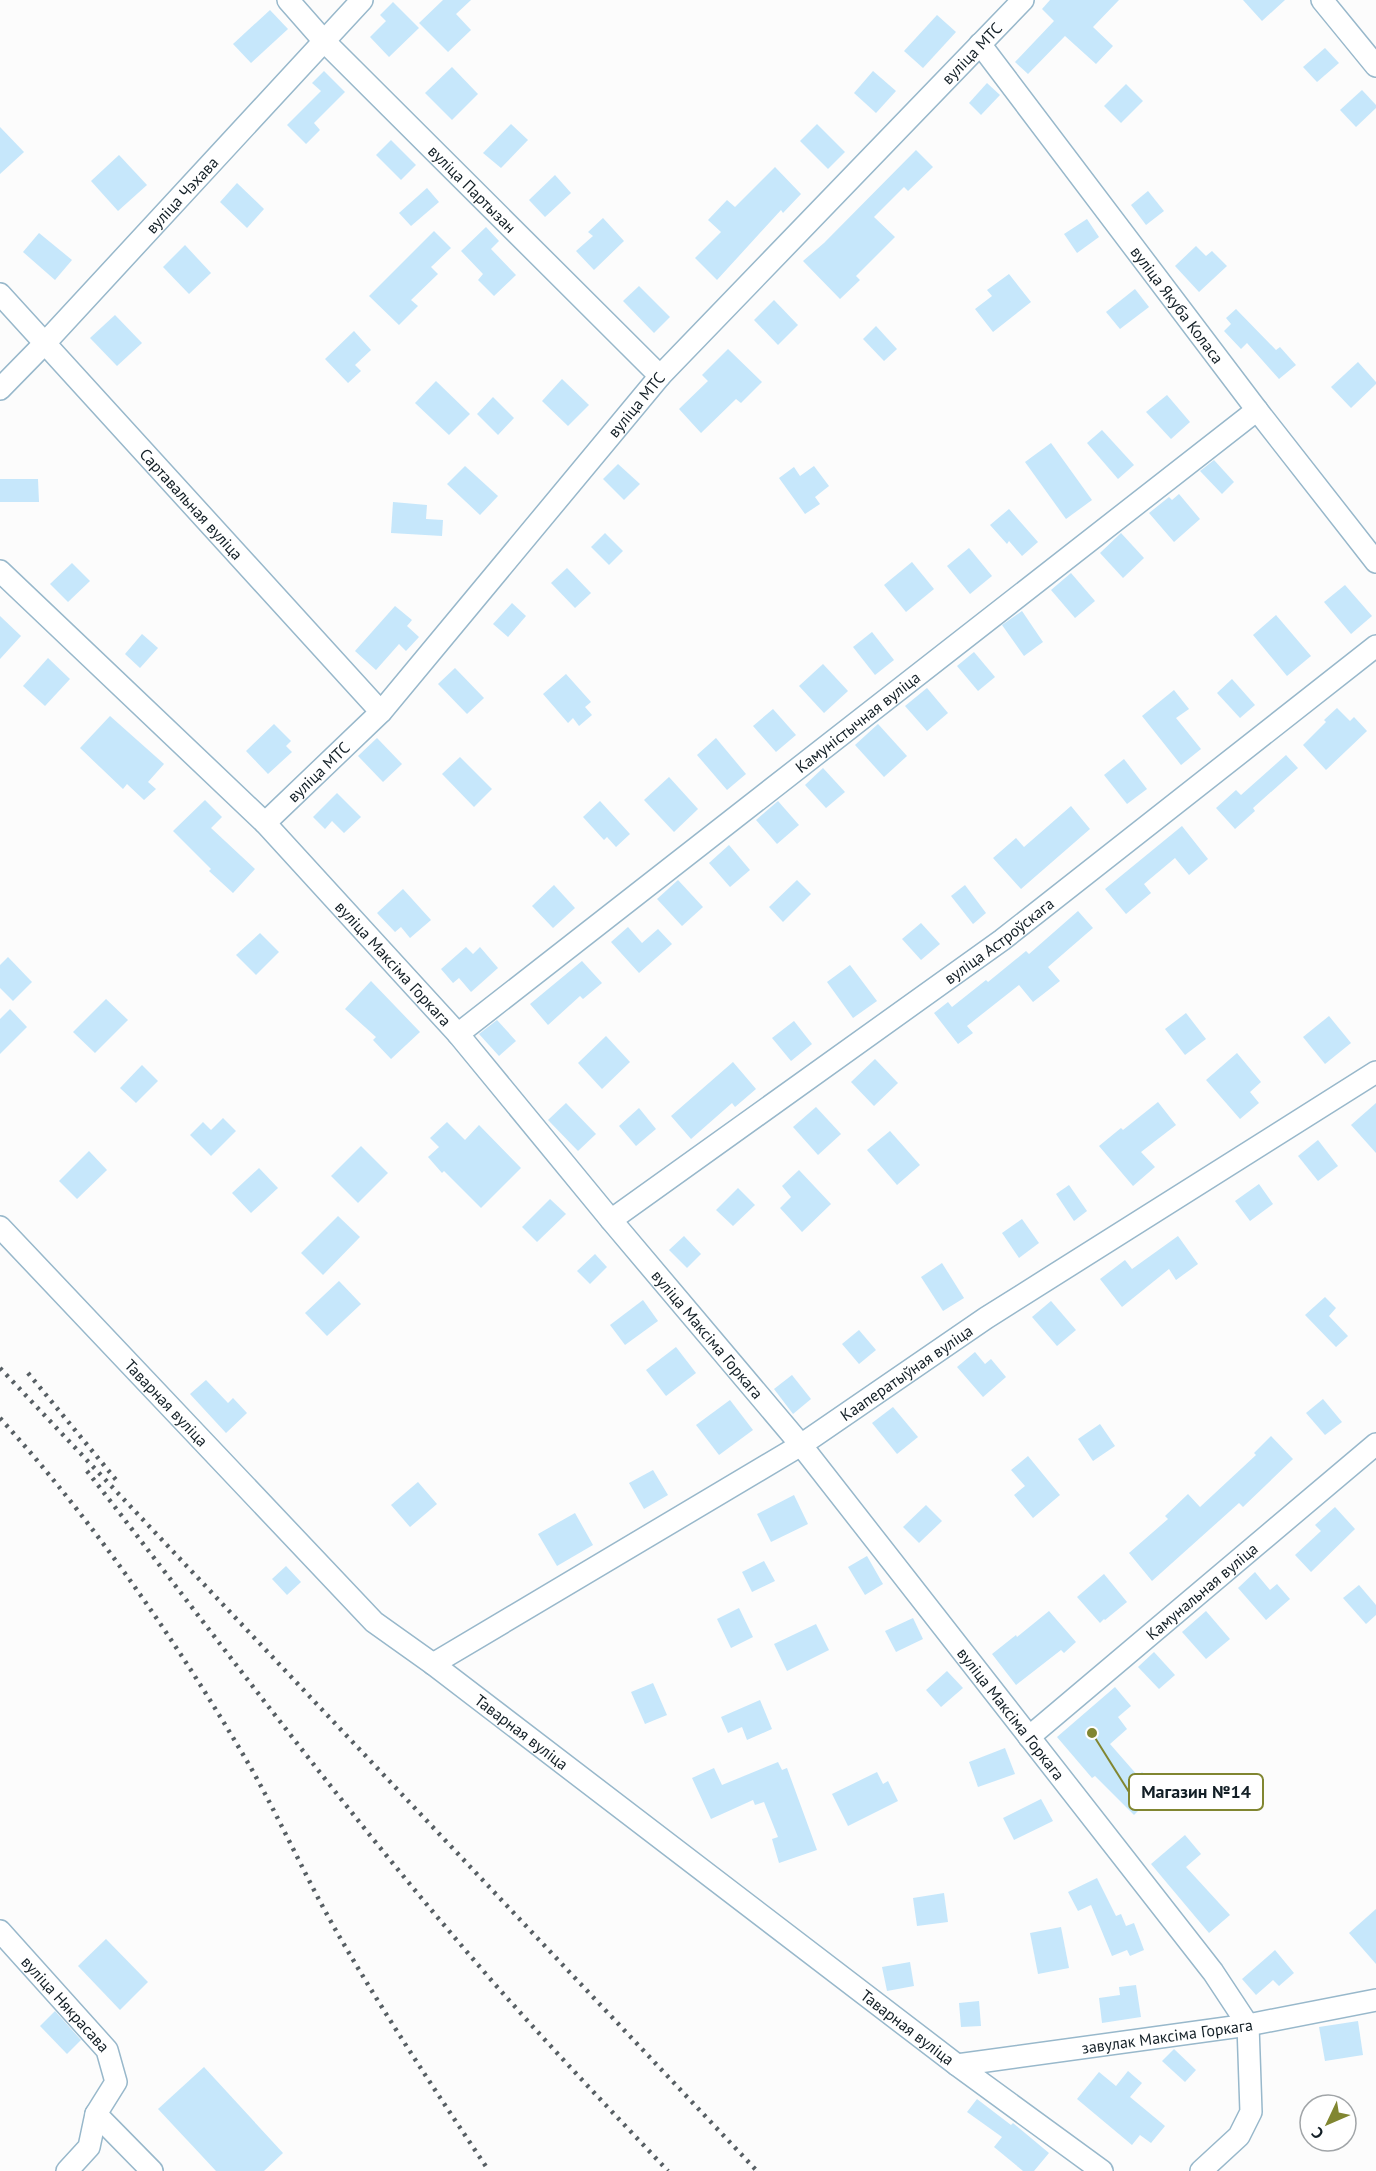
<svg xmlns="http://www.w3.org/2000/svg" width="1376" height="2171" font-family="'PT Sans',sans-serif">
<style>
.building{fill:#c6e7fb}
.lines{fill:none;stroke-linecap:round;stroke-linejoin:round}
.street-casing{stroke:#98b8cb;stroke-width:24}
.street{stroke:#fff;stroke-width:21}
.rail{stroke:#575f64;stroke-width:4.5;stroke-dasharray:3 6;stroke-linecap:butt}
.labels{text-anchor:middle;stroke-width:5;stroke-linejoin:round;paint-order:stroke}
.street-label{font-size:16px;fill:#131f26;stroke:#fff}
.leader{fill:none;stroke:#818631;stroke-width:2}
.callout-dot{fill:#818631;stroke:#fff;stroke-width:2}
.callout{fill:#fff;stroke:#818631;stroke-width:2}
.callout-label{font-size:18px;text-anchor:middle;font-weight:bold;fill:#131f26}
</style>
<rect width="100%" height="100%" fill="#fcfcfc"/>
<g class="building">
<polygon points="443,0 471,0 456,14 471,30 448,52 419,23"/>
<polygon points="1050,0 1119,0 1093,27 1113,46 1096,64 1065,36 1028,74 1015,62 1054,21 1042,9"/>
<polygon points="1243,0 1285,0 1262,21"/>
<polygon points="393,2 419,28 389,57 370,37 386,21 380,15"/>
<polygon points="270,10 288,29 251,63 233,44"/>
<polygon points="937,15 956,32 923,68 904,51"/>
<polygon points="1325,48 1339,63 1317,82 1303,67"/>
<polygon points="452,67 478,94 452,120 425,93"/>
<polygon points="324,71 345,92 314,123 320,130 306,144 287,125 321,91 312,83"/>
<polygon points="873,71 896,91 876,113 854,93"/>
<polygon points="987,83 1000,95 981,115 969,103"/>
<polygon points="1126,84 1143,101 1121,123 1104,106"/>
<polygon points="1362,90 1376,105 1376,108 1356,127 1340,110"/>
<polygon points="511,124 528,140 501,168 483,153"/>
<polygon points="817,124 845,152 828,169 800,141"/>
<polygon points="0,127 24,152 0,174"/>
<polygon points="391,140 416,165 401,180 376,155"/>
<polygon points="916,150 933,167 908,191 904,187 874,217 895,237 856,276 860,280 840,299 803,261 824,243"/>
<polygon points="119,155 147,185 118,211 91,181"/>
<polygon points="775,167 801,194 783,213 781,210 717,280 695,258 721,232 708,220 727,200 735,207"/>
<polygon points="555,175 571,193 545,217 529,200"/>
<polygon points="237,183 264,209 247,228 220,202"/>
<polygon points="427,188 439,202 411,226 399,213"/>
<polygon points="1148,191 1164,211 1146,225 1131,205"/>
<polygon points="603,218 624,241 594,270 576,251 593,236 588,232"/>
<polygon points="1087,219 1099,237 1077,253 1064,234"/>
<polygon points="486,227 499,241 491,249 516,275 494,296 478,280 483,274 461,251"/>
<polygon points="434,231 451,248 431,267 438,274 411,300 418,306 399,325 369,296"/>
<polygon points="39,233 72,260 55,280 23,252"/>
<polygon points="185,245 211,273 189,294 163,267"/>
<polygon points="1196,246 1206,256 1212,251 1227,266 1199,292 1175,266"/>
<polygon points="1009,274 1031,302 993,332 975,309 992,296 987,290"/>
<polygon points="639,286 670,317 654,333 623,301"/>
<polygon points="1135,289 1149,307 1120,329 1106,312"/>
<polygon points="774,300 798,325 778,345 754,320"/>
<polygon points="1236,309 1276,350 1280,347 1296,365 1279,379 1247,343 1241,349 1224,331 1231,324 1226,318"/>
<polygon points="115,315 142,343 117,366 90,338"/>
<polygon points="876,326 897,349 884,361 863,339"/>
<polygon points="354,331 371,350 355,365 361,371 348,383 325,359"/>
<polygon points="728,349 762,382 741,403 736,399 701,433 679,409 708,381 702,375"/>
<polygon points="1358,362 1376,382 1376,384 1351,408 1331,387"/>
<polygon points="562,379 589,405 568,426 542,401"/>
<polygon points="436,381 470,414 449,435 415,403"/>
<polygon points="1167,395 1190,422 1171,439 1146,412"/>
<polygon points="493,397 514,418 498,435 477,414"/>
<polygon points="1102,430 1134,465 1118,479 1087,443"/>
<polygon points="1051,443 1092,500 1066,519 1025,462"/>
<polygon points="1214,460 1234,482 1222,494 1200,471"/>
<polygon points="618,464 640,484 624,500 603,479"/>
<polygon points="465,466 498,496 480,515 447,484"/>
<polygon points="814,466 829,486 815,497 820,504 805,514 779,478 794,467 800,476"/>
<polygon points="0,479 38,479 39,502 0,502"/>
<polygon points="1179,494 1200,519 1174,542 1149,513 1169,497 1172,500"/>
<polygon points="393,502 427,505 426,519 443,520 442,536 391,533"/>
<polygon points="1009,509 1038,542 1022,556 1009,541 1007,544 990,525"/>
<polygon points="605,533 623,551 609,565 591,547"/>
<polygon points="1121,533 1144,558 1123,578 1100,553"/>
<polygon points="969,548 992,576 970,594 947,566"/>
<polygon points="912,562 934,589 906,612 884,585"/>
<polygon points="72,563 90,581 68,602 50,584"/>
<polygon points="567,568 591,593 575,608 551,583"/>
<polygon points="1071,573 1095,601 1075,618 1051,590"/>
<polygon points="1345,585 1372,616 1351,634 1324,602"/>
<polygon points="512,603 526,616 508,637 493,624"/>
<polygon points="395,606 412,620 407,626 419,637 406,651 399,644 376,670 355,651"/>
<polygon points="1022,611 1043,642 1024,656 1002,625"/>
<polygon points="1276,615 1311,656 1287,676 1253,635"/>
<polygon points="0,616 21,636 0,659"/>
<polygon points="872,632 894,660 875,675 853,647"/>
<polygon points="142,634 158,648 140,668 125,654"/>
<polygon points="974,652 995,677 978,691 957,666"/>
<polygon points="48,658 70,679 45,706 23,686"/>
<polygon points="823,664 848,691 824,713 799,686"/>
<polygon points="455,668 484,698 467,714 438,684"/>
<polygon points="566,674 591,702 585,707 592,715 579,726 573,718 568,723 543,694"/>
<polygon points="1232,679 1255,705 1240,718 1217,693"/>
<polygon points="927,688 948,713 927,731 905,706"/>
<polygon points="1174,690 1189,709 1176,718 1201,749 1181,765 1142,716"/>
<polygon points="1337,708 1350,721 1354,717 1367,731 1326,770 1303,745 1326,722 1324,720"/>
<polygon points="773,709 796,735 776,752 753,726"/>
<polygon points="110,716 164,764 148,782 156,789 144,800 127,784 123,789 80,748"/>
<polygon points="274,724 291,741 286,746 292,752 268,774 246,751"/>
<polygon points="878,724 907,756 884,777 855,745"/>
<polygon points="377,738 402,764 383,782 358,756"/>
<polygon points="716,738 746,774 727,790 697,755"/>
<polygon points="1286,755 1298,768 1253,808 1255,811 1235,829 1216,808 1236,790 1241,795"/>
<polygon points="460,757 492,789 474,807 442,774"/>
<polygon points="1124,759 1147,789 1127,804 1104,775"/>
<polygon points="823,768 845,792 826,808 805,785"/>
<polygon points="669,777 698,809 674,832 644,800"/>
<polygon points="337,793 361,817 344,833 332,821 325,829 313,817"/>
<polygon points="205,800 222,817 211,828 255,869 233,893 209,871 211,869 173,831"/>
<polygon points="600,801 630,834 616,847 607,837 604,840 583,817"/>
<polygon points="778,801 799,825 777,844 756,820"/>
<polygon points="1071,806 1090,829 1021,889 993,858 1016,838 1024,847"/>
<polygon points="1182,826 1208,859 1189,875 1175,858 1144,884 1151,893 1126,914 1105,889"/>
<polygon points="729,845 750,870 730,887 709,863"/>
<polygon points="678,880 703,907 682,926 657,899"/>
<polygon points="797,880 811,894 783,922 769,907"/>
<polygon points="554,885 575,908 553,928 532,906"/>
<polygon points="965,885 986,913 973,924 951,896"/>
<polygon points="403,889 431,920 410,938 401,927 395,932 377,913"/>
<polygon points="1078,911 1093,928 1048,967 1060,981 1033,1002 1019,985 967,1026 973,1033 958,1044 934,1013 948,1002 952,1007 986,980 988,982 1026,951 1029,954"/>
<polygon points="921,923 940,944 921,960 902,939"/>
<polygon points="628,927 642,943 658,929 672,944 639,973 611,942"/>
<polygon points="260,933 279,952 256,975 236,955"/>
<polygon points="466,947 473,954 480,947 498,968 471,992 459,978 453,983 441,969"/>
<polygon points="8,957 32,982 13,1001 0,988 0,965"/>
<polygon points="582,961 602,983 583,999 580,996 548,1025 530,1004"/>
<polygon points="850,965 877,1001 853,1018 827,982"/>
<polygon points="371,981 420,1032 391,1059 373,1040 376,1037 345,1009"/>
<polygon points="106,999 128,1020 95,1053 73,1032"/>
<polygon points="10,1009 27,1027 0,1054 0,1019"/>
<polygon points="1186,1013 1206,1039 1185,1055 1165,1029"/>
<polygon points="1329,1016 1351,1043 1325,1064 1303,1037"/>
<polygon points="497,1020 516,1041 499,1056 479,1034"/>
<polygon points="794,1021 812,1044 791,1061 772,1038"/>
<polygon points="606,1036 630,1062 602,1089 578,1063"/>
<polygon points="1237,1053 1261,1082 1250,1092 1259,1103 1240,1119 1206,1080"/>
<polygon points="875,1059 898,1083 874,1106 851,1082"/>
<polygon points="733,1062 756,1089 735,1107 732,1103 691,1139 671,1116"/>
<polygon points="142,1065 158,1081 136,1103 120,1088"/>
<polygon points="1158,1102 1176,1125 1141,1152 1155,1167 1133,1186 1099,1146 1121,1128 1123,1130"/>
<polygon points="566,1103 596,1134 578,1151 548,1120"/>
<polygon points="1376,1103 1376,1153 1351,1125"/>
<polygon points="816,1107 841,1134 818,1155 793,1127"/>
<polygon points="639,1108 656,1129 636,1146 619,1126"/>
<polygon points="223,1118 236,1131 211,1156 190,1135 203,1122 211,1130"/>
<polygon points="447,1122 465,1140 479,1125 521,1168 481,1208 444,1171 442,1173 428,1157 439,1147 430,1138"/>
<polygon points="890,1131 920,1165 897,1185 867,1150"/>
<polygon points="1318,1140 1338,1166 1318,1181 1298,1156"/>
<polygon points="361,1146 388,1173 358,1203 331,1176"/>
<polygon points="89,1151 107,1170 77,1199 59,1181"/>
<polygon points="259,1168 278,1188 251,1213 232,1193"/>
<polygon points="799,1170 831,1204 802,1232 780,1208 791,1197 782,1186"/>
<polygon points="1259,1184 1273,1204 1250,1221 1235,1201"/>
<polygon points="1069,1185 1087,1211 1074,1221 1056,1194"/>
<polygon points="738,1188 755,1205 733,1226 716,1210"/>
<polygon points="550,1199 566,1214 537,1242 522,1227"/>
<polygon points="338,1216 360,1237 323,1275 301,1253"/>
<polygon points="1022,1219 1039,1243 1019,1258 1002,1233"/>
<polygon points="684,1236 701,1254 687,1268 669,1250"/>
<polygon points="1178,1236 1198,1264 1176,1280 1169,1269 1122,1307 1100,1279 1125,1260 1132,1269"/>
<polygon points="595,1254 607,1267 590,1284 577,1271"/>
<polygon points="942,1263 964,1298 943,1311 921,1277"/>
<polygon points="339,1281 361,1304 327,1336 305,1313"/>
<polygon points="1325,1297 1336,1308 1329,1316 1348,1336 1336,1347 1305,1315"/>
<polygon points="643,1300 658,1321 625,1345 610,1325"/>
<polygon points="1051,1301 1076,1330 1057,1346 1032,1317"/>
<polygon points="859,1330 876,1350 859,1364 842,1344"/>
<polygon points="676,1347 696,1373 666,1396 646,1370"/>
<polygon points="975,1352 985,1364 991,1359 1006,1377 983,1397 957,1367"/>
<polygon points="792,1375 811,1399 793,1414 774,1389"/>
<polygon points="206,1380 228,1403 233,1398 247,1413 226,1433 190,1394"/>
<polygon points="1323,1399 1342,1422 1325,1435 1306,1413"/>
<polygon points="730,1400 753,1430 719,1455 696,1425"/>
<polygon points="893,1407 918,1437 897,1454 872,1423"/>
<polygon points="1100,1424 1115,1446 1093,1461 1078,1439"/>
<polygon points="1271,1436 1293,1459 1243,1507 1239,1503 1152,1581 1129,1553 1168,1519 1165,1516 1188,1494 1200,1507 1256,1455 1254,1453"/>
<polygon points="1028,1456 1060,1495 1033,1518 1014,1495 1025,1486 1011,1470"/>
<polygon points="653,1470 668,1495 644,1509 629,1483"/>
<polygon points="418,1482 437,1504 410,1527 391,1505"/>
<polygon points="794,1495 808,1524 771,1542 757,1514"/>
<polygon points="926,1505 942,1521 919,1543 903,1527"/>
<polygon points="1335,1507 1355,1529 1311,1572 1295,1555 1321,1531 1315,1525"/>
<polygon points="575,1513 593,1545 557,1566 538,1534"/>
<polygon points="867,1556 883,1584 865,1595 848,1567"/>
<polygon points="764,1561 775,1581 752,1592 742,1572"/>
<polygon points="286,1566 301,1582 287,1595 272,1579"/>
<polygon points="1255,1572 1270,1590 1277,1584 1290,1599 1266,1620 1238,1588"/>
<polygon points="1104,1574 1127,1602 1105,1620 1104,1619 1100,1623 1077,1597"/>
<polygon points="1359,1585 1376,1605 1376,1615 1366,1624 1343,1598"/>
<polygon points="739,1608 753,1637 731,1648 717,1619"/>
<polygon points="1049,1611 1076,1642 1064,1653 1061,1650 1016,1685 992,1654 1016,1635 1017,1637"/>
<polygon points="1206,1611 1230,1639 1206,1659 1182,1632"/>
<polygon points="913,1618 923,1639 896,1652 885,1631"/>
<polygon points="816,1624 829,1650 787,1671 774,1644"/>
<polygon points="1154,1652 1175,1675 1159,1689 1138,1667"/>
<polygon points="947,1671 963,1688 941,1707 926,1690"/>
<polygon points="653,1683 667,1715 645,1724 631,1692"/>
<polygon points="1115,1687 1131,1706 1118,1717 1127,1729 1110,1744 1138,1776 1142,1772 1159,1790 1134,1815 1095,1776 1092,1778 1057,1737"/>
<polygon points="760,1700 772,1729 747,1740 742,1727 728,1733 721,1717"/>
<polygon points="1005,1748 1015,1774 978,1787 969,1762"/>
<polygon points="778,1762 782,1770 787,1768 817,1850 779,1863 772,1839 778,1837 764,1802 755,1805 753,1800 711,1819 692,1778 714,1768 722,1785"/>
<polygon points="877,1772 883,1784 888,1781 898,1801 848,1826 832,1794"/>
<polygon points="1041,1799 1053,1821 1014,1840 1003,1818"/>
<polygon points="1185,1835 1201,1854 1186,1867 1230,1915 1209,1933 1151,1864"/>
<polygon points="1097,1878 1116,1916 1121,1914 1126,1926 1134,1923 1144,1950 1130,1956 1127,1950 1112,1956 1091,1905 1078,1911 1068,1892"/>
<polygon points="944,1893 948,1922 917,1926 913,1898"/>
<polygon points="1376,1909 1376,1964 1349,1933"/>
<polygon points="1061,1927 1069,1968 1038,1974 1030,1933"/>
<polygon points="106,1939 148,1982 120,2010 78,1966"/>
<polygon points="1275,1950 1294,1973 1279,1986 1273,1980 1256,1995 1242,1979"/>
<polygon points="910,1962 914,1986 887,1991 882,1967"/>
<polygon points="1136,1985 1141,2017 1102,2023 1099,1998 1120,1995 1119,1987"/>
<polygon points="979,2001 981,2026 961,2027 959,2003"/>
<polygon points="55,2011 81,2040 67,2054 40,2026"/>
<polygon points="1358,2021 1363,2055 1325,2061 1319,2027"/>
<polygon points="1174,2049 1196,2070 1185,2082 1162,2061"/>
<polygon points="204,2067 283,2153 264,2171 216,2171 158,2109"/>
<polygon points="1128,2071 1142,2083 1130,2097 1165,2126 1151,2143 1140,2135 1132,2145 1077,2099 1099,2072 1116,2086"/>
<polygon points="977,2099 1011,2125 1013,2123 1049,2153 1034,2171 1023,2171 994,2147 1002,2137 967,2112"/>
</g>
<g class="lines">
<defs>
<g id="street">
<path id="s1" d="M288,0L324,41L660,376"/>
<polyline points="1322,0 1376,66"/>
<path id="s2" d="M980,44L1257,410L1376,562"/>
<path id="s3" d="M0,294L381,712"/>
<path id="s4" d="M0,389L45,343L362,0"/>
<path id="s5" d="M0,571L265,823L458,1034L611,1220L801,1445L1213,1972L1248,2025L1251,2112L1239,2136L1201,2171"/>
<path id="s6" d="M265,823L381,712L660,376L1023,0"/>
<path id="s7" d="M458,1034L1257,410"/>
<path id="s8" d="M611,1220L1002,940L1376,646"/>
<path id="s9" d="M0,1227L374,1622L433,1664L957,2065L1102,2171"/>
<path id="s10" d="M433,1664L801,1445L986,1318L1376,1072"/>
<path id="s11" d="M1029,1737L1376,1444"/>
<path id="s12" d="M0,1931L107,2050L116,2082L96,2114L89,2147L67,2171"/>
<path id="s13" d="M957,2065L1248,2025L1376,2000"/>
<polyline points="96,2114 152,2171"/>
</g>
</defs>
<use href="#street" class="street-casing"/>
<use href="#street" class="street"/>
<g class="rail">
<polyline points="0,1368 757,2171"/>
<polyline points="28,1373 117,1481"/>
<path d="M0,1418C96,1524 179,1645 251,1768C283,1825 309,1885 342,1941C388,2020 438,2095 489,2171"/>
<path d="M87,1471C212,1632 334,1797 467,1952C531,2027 600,2099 668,2171"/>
</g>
</g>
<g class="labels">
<g class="street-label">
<text dy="6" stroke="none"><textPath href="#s6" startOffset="1046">вуліца МТС</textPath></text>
<text dy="6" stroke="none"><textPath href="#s1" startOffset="264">вуліца Партызан</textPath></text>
<text dy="6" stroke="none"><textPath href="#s4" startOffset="266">вуліца Чэхава</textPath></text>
<text dy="6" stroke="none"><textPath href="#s2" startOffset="327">вуліца Якуба Коласа</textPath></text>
<text dy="6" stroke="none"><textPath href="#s6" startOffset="560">вуліца МТС</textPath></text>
<text dy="6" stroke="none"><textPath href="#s3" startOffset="284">Сартавальная вуліца</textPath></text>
<text dy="6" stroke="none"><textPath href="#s7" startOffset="507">Камуністычная вуліца</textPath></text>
<text dy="6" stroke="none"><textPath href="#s6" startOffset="74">вуліца МТС</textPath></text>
<text dy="6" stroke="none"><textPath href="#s8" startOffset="478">вуліца Астроўскага</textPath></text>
<text dy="6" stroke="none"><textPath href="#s5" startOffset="556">вуліца Максіма Горкага</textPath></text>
<text dy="6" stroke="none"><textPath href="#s5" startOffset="1042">вуліца Максіма Горкага</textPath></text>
<text dy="6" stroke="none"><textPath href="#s10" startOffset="556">Кааператыўная вуліца</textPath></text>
<text dy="6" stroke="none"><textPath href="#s9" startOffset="242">Таварная вуліца</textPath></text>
<text dy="6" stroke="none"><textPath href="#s11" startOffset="226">Камунальная вуліца</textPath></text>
<text dy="6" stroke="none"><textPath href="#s5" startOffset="1528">вуліца Максіма Горкага</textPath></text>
<text dy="6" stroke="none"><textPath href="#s9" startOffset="728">Таварная вуліца</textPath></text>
<text dy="6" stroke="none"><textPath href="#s12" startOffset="98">вуліца Някрасава</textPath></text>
<text dy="6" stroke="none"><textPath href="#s9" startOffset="1214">Таварная вуліца</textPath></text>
<text dy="6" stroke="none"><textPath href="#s13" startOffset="212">завулак Максіма Горкага</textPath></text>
</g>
</g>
<path class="leader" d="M1092 1733L1129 1792"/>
<circle class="callout-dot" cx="1092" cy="1733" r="6"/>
<rect class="callout" x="1129" y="1774" width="134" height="36" rx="6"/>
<g class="callout-label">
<text x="1196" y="1798">Магазин №14</text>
</g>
<g transform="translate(1328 2123) rotate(226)"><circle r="28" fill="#ffffff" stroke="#a1a5a8" stroke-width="1.5"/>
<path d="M0-4.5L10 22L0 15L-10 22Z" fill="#818631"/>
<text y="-9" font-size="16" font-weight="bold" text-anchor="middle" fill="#131f26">С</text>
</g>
</svg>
